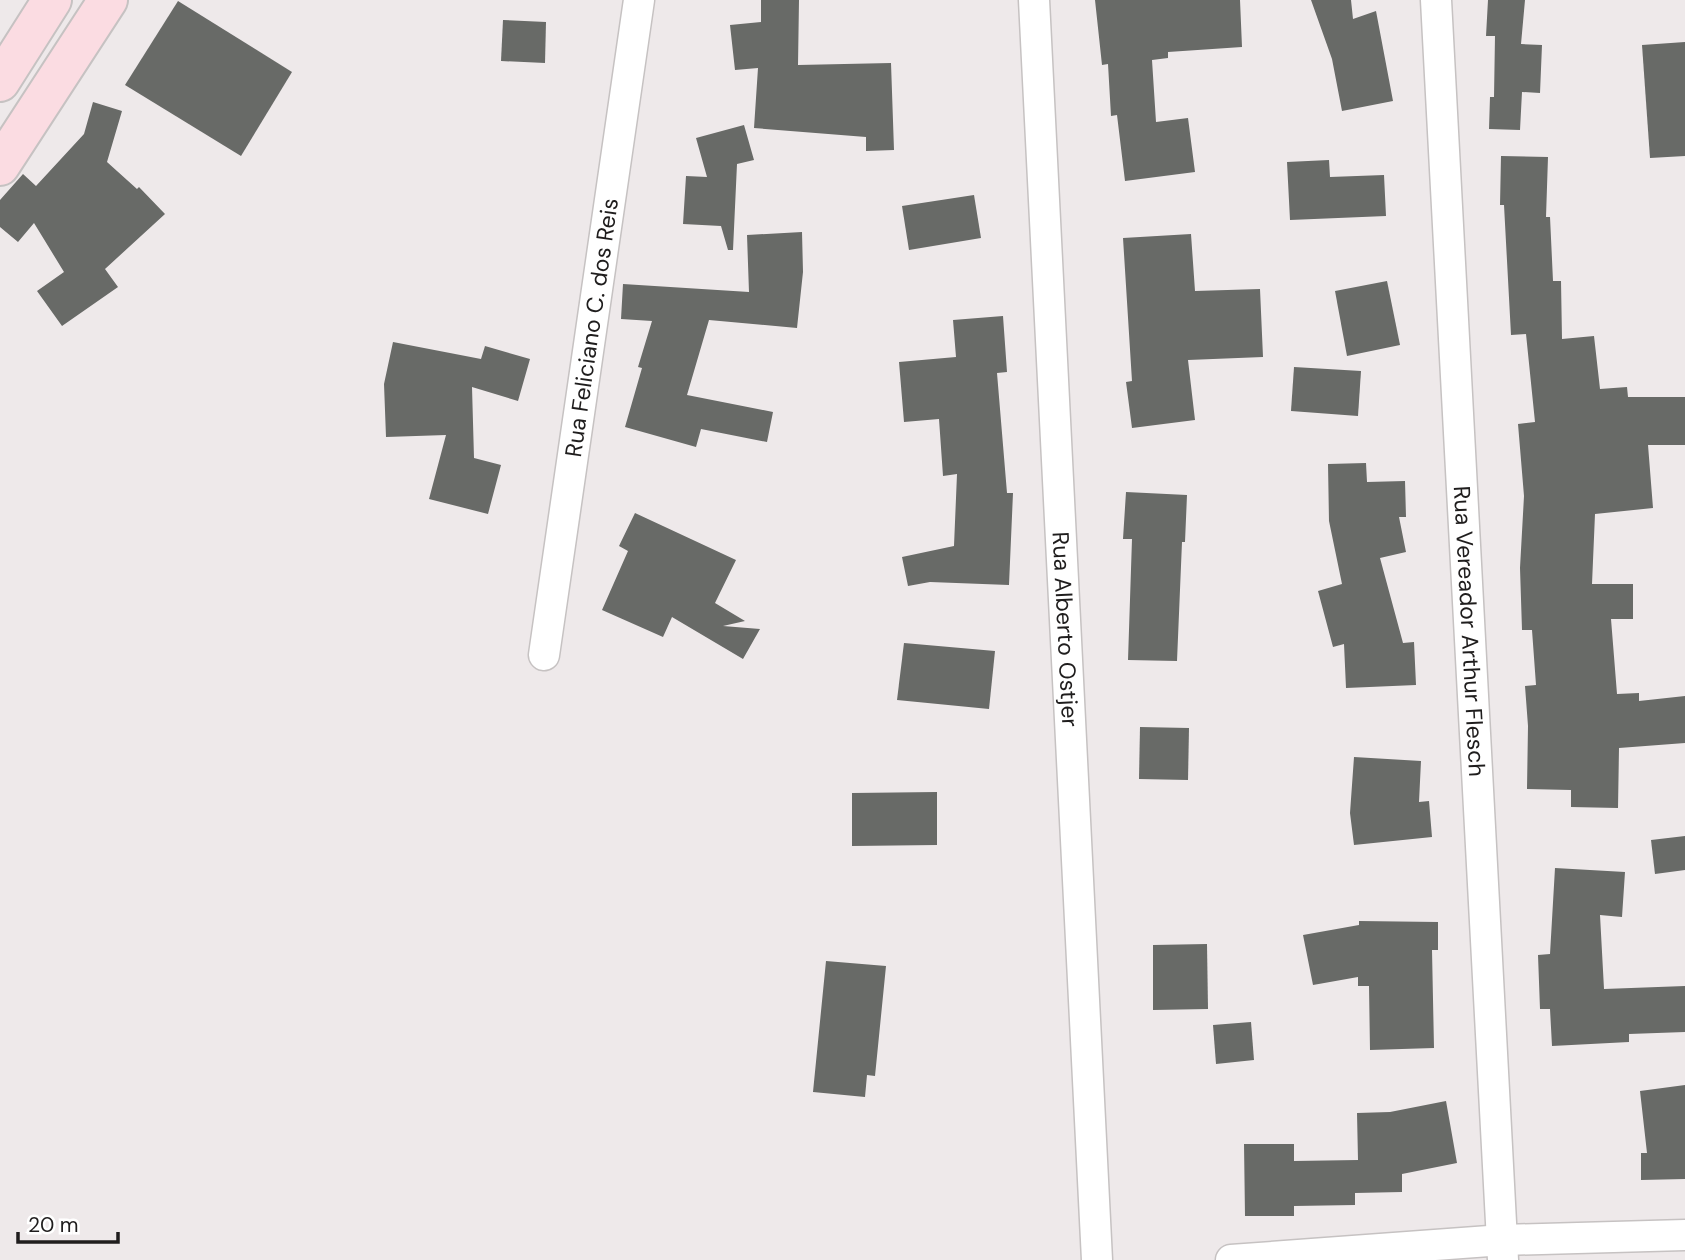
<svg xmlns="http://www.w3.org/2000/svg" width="1685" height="1260" font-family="'DM Sans',sans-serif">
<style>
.building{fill:#686a67}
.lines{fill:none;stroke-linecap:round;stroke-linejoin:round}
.minor-casing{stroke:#c6c2c2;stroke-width:33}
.secondary-casing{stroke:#c6c2c2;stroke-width:42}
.minor{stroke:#fff;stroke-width:30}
.secondary{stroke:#fbdce2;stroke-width:38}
.labels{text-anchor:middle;stroke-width:6;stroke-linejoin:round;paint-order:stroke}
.street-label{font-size:23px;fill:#1f1d1d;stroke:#fff}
</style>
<rect width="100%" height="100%" fill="#eee9ea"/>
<g class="building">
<polygon points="761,0 799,0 798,65 891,63 894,150 866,151 866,137 754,128 758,68 735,70 730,25 761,22"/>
<polygon points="1095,0 1240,0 1242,47 1168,52 1168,58 1152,60 1156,122 1188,118 1195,172 1125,181 1117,115 1111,116 1108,64 1102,65"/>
<polygon points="1311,0 1351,0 1353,19 1376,11 1393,101 1342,111 1332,59"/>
<polygon points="1488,0 1525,0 1521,44 1542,45 1540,93 1522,92 1520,130 1489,129 1490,97 1494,97 1495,36 1486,36"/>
<polygon points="178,1 292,72 241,156 125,85"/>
<polygon points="503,20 546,22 545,63 501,61"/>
<polygon points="1685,42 1685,156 1650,158 1642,45"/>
<polygon points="93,102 122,111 107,162 137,189 139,187 165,214 105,269 118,287 62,326 37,291 64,272 34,223 18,242 0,227 0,200 23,174 36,186 84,134"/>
<polygon points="744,125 754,160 737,164 733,250 728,250 721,226 683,224 686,176 707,177 696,138"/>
<polygon points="1501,156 1548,157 1546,217 1550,217 1553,281 1561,281 1562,339 1594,336 1600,389 1627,387 1628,397 1685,397 1685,445 1648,445 1653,508 1595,514 1592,584 1633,584 1633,619 1611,619 1617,694 1639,693 1639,701 1685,696 1685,743 1619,748 1618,808 1571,807 1571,790 1527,789 1528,726 1525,686 1536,685 1532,630 1522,630 1520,568 1524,496 1518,424 1535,422 1526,334 1511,335 1504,205 1500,205"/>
<polygon points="1329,160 1330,177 1384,175 1386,216 1290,220 1287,162"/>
<polygon points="974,195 981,238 909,250 902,206"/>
<polygon points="802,232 803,272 797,328 709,320 687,395 773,412 767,442 701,429 696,447 625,427 642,368 638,367 652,321 621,319 623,284 749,292 747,235"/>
<polygon points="1191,234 1195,291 1260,289 1263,357 1188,360 1195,420 1132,428 1126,382 1132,381 1123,238"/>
<polygon points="1387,281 1400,345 1347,356 1335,291"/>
<polygon points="1003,316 1007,372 997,373 1007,493 1013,493 1009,585 930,582 908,586 902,557 954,546 957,474 943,476 939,419 904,422 899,362 956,357 953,320"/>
<polygon points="393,342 481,359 485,346 530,359 518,401 472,387 474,458 501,465 488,514 429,499 446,435 386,437 384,384"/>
<polygon points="1294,367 1361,371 1358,416 1291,411"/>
<polygon points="1366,463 1367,482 1405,481 1406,517 1399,517 1406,552 1380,558 1403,643 1414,642 1416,685 1346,688 1344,644 1333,647 1318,591 1342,584 1329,521 1328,464"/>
<polygon points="1126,492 1187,495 1185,542 1182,542 1177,661 1128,660 1132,539 1123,539"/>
<polygon points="635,513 736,560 715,603 745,621 723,626 760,629 743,659 672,617 663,637 602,610 628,551 619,546"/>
<polygon points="904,643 995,651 989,709 897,700"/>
<polygon points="1140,727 1189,728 1188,780 1139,779"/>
<polygon points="1354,757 1421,761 1419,802 1429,801 1432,837 1354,845 1350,813"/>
<polygon points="937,792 937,845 852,846 852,793"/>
<polygon points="1685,836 1685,870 1655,874 1651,840"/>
<polygon points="1555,868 1625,872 1622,917 1600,915 1604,989 1685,986 1685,1032 1629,1034 1629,1042 1552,1046 1550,1009 1540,1009 1538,955 1550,954"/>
<polygon points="1359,921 1438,922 1438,950 1432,950 1434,1048 1370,1050 1369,986 1358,986 1358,977 1313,985 1303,935 1359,925"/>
<polygon points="1207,944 1208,1009 1153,1010 1153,945"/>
<polygon points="826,961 886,966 875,1076 867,1075 865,1097 813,1092"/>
<polygon points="1251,1022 1254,1060 1216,1064 1213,1025"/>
<polygon points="1685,1085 1685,1179 1641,1180 1641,1153 1647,1153 1640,1091"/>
<polygon points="1446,1101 1457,1163 1402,1174 1402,1192 1355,1193 1355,1205 1294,1206 1294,1216 1245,1216 1244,1144 1294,1144 1294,1161 1358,1160 1357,1113 1390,1112"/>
</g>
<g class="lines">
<defs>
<g id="minor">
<path id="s1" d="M1034,0L1097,1260"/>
<path id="s2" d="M1436,0L1503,1260"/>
<path id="s3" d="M544,655L639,0"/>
<polyline points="1231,1260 1503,1240 1685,1235"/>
</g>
<g id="secondary">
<polyline points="0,82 52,0"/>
<polyline points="0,166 108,0"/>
</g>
</defs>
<use href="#minor" class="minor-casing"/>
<use href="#secondary" class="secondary-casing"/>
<use href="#minor" class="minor"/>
<use href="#secondary" class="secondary"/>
</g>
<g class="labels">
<g class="street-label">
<text dy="8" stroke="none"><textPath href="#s3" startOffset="331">Rua Feliciano C. dos Reis</textPath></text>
<text dy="8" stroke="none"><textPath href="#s1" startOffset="630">Rua Alberto Ostjer</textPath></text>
<text dy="8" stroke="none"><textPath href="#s2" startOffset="632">Rua Vereador Arthur Flesch</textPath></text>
</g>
</g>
<path d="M18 1232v10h100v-10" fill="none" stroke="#1f1d1d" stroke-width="3.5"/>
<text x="28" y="1232" font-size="21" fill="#1f1d1d" stroke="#ffffff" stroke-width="5" paint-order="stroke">20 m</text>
</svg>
